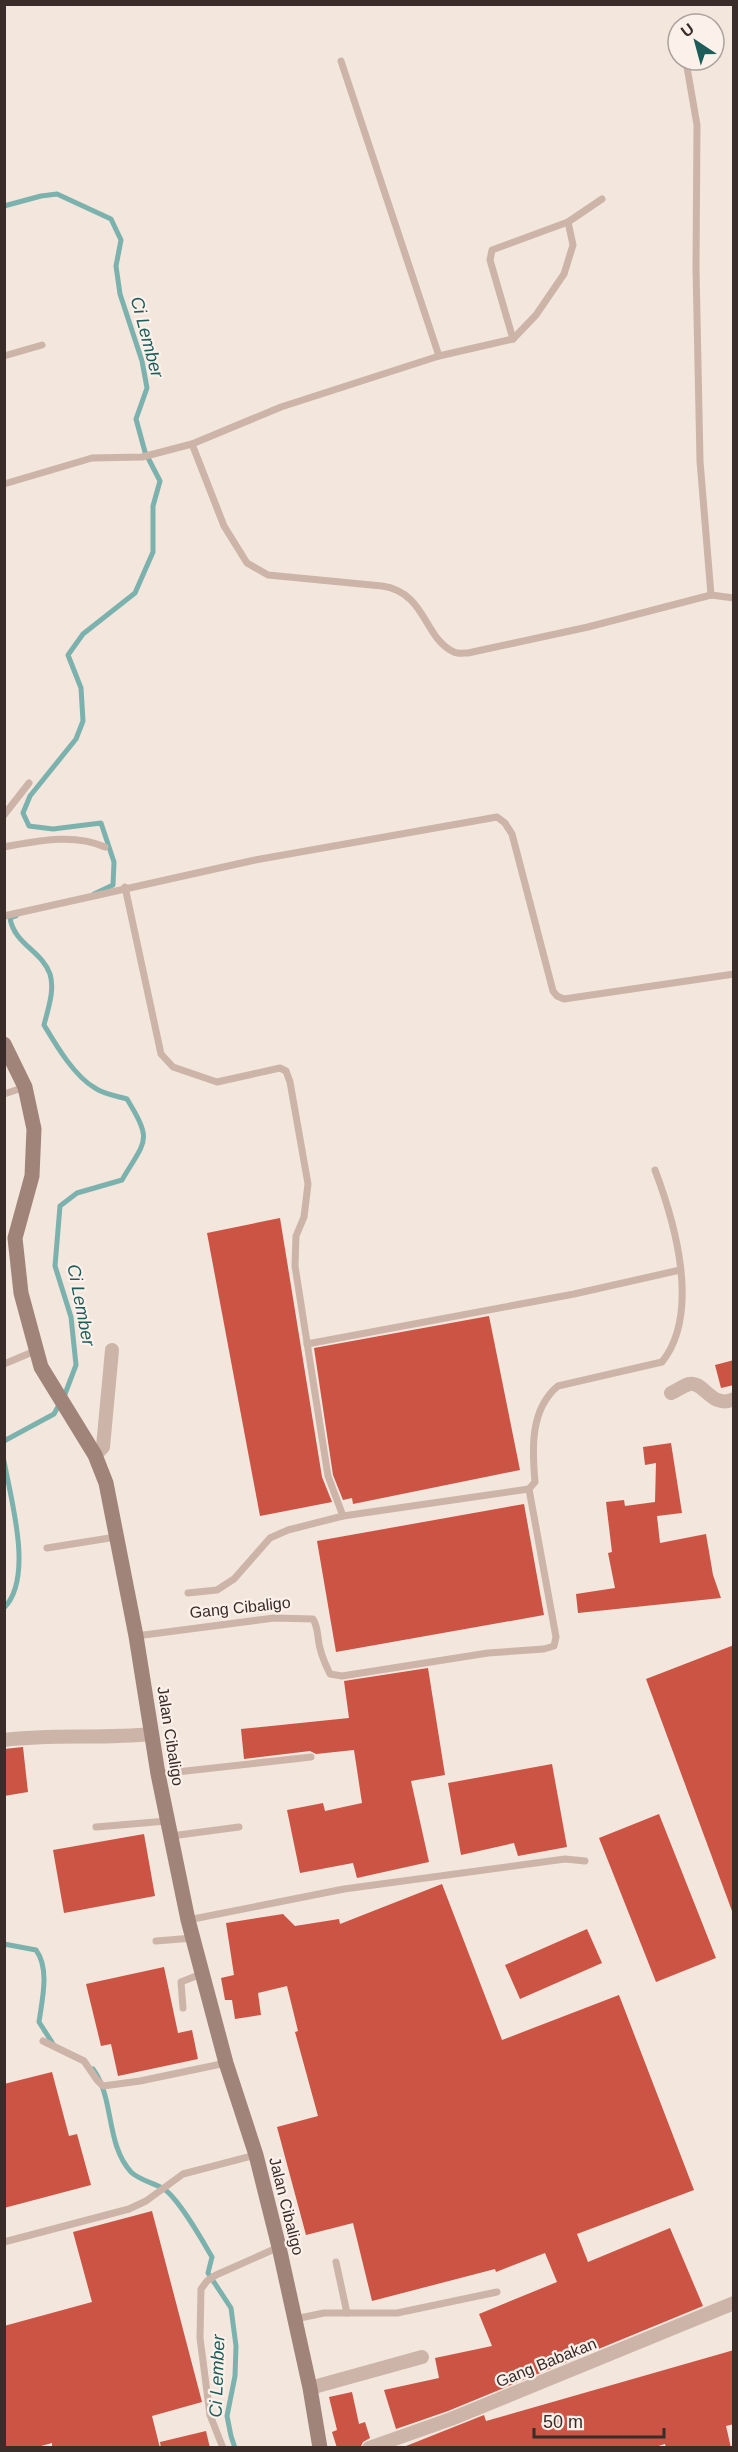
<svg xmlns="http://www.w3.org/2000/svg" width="738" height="2452" font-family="Arial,sans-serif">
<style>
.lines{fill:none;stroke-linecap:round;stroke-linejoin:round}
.stream{stroke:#7bb2ae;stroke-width:5}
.building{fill:#cb5444}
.service{stroke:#ccb4a8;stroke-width:7}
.minor{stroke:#ccb4a8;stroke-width:14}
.secondary{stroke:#a08379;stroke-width:15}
.labels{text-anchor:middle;stroke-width:4.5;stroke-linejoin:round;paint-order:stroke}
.street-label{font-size:16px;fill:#392c29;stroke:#fbf1ea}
.water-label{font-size:18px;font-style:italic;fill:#1c5c59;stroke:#fbf1ea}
</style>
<rect width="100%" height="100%" fill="#f3e6dd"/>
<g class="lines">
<g class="stream">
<polyline points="4,206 41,196 57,194 111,219 121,240 116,266 120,294 142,361 147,388 136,419 145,452 160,481 153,506 153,552 135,593 83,634 68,655 81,688 83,721 76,739 30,796 23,813 29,826 53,829 101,823 114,862 113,885 94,894"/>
<path d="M4,1441L54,1414L65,1394L76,1365L71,1317L55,1266L60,1206L77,1193L122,1180C146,1139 153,1142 127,1099C117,1096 103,1094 95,1088C74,1076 56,1045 44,1025C48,1009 55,990 50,974C42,951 14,944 10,918L16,916"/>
<path d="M4,1461C11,1500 34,1578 4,1608"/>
<path d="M4,1944L36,1950C50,1969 42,2000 39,2022L55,2047"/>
<path d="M93,2069C115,2099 105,2143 131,2172C139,2180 154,2183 164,2189C179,2199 202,2240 212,2257L208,2273L231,2308L236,2346L235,2376L227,2416L231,2436L235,2448"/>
</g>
</g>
<g class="building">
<polygon points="280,1218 322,1477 332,1502 260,1516 207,1233"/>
<polygon points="489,1316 520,1470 353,1504 352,1498 343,1500 333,1475 314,1348"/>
<polygon points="734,1360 734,1385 721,1388 715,1365"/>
<polygon points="671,1443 682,1513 657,1516 660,1543 706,1534 713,1575 721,1598 578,1613 576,1594 615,1588 608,1553 612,1552 606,1502 624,1500 625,1506 655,1502 656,1463 645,1465 643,1447"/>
<polygon points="524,1504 544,1615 336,1652 317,1541"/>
<polygon points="734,1645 734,1911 732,1911 646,1679"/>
<polygon points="428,1668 445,1775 411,1781 429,1862 357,1878 353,1863 300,1873 287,1810 323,1803 325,1811 362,1803 354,1750 316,1754 310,1751 244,1759 241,1729 349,1718 344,1681"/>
<polygon points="23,1747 28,1792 4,1796 4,1749"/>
<polygon points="552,1764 567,1847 518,1856 514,1843 461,1855 448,1783"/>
<polygon points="659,1814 716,1958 656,1982 599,1838"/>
<polygon points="144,1834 155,1896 64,1913 53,1850"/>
<polygon points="442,1884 502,2040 619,1995 694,2190 577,2234 588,2262 670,2228 703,2306 448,2411 396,2429 384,2390 439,2378 435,2358 492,2346 479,2314 557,2282 545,2253 496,2272 495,2269 372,2301 353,2223 306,2235 277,2127 318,2116 295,2032 298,2031 287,1986 258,1993 261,2015 235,2019 232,2000 225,2000 221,1978 234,1975 226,1923 283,1914 295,1926 339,1919 340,1924"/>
<polygon points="587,1929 602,1963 520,1999 505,1965"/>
<polygon points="164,1967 178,2033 192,2030 198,2059 118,2076 111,2044 101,2046 86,1984"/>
<polygon points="52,2072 69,2136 77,2134 91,2185 4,2208 4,2084"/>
<polygon points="152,2211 202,2402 152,2416 160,2448 52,2448 52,2443 34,2448 4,2448 4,2326 92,2302 73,2232"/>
<polygon points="734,2350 734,2424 726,2426 731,2448 666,2448 665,2444 652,2448 401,2448 484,2415 486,2421"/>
<polygon points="352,2392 359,2424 365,2422 370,2438 363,2442 360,2448 337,2448 332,2432 337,2430 329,2397"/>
<polygon points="206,2431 210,2448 161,2448 160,2442"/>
</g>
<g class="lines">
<g class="service">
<polyline points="341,61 439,356"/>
<polyline points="687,67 697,125 696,268 700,461 711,595"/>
<polyline points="513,339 490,260 492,250 568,222"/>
<polyline points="4,356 42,345"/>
<path d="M192,444L224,526L247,563L268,575L382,586C426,592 424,639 454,652C457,654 464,653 468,653L588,627L711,595L734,598"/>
<polyline points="4,484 92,458 142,457 192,444 281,407 439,356 513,339 536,315 564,274 573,245 568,222 602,199"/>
<polyline points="4,815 29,783"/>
<path d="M4,847C38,841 73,833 105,847"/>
<polyline points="125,887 161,1054 173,1067 217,1082 280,1068 286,1071 290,1082 308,1184 304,1217 296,1236 295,1266 328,1476 343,1516"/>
<polyline points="4,916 255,860 497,817 505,823 512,834 553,991 557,996 564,999 734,974"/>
<polyline points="4,1094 25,1087"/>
<polyline points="307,1344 574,1294 680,1270"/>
<polyline points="4,1364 35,1351"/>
<polyline points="47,1548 116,1537"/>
<path d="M188,1593L217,1590L234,1579L270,1538L288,1530L343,1516L529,1489L535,1482C532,1449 530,1409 558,1386L662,1362C701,1313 675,1223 655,1170"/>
<path d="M136,1636L274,1618L313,1619C317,1626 317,1629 318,1637C319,1650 324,1662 330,1674L342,1676L488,1653L544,1649L554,1646L556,1637L529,1489"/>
<polyline points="159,1774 311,1757"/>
<polyline points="96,1827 167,1821"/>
<polyline points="171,1836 239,1827"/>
<polyline points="188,1920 344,1889 565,1859 585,1861"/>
<polyline points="156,1941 193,1938"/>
<polyline points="183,2008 181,1982 201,1974"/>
<polyline points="43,2041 84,2061 97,2080 103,2086 140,2081 226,2063"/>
<polyline points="4,2242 129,2209 146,2201 183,2174 256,2155"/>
<polyline points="336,2262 347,2313"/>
<polyline points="295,2319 324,2313 397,2313 497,2292"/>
<polyline points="223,2448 210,2415 200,2338 201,2289 207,2281 216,2275 279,2247"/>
</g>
<g class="minor">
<path d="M671,1393C676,1391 683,1386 689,1384C704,1380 711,1410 734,1399"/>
<polyline points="95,1455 103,1447 112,1350"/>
<path d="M4,1740C53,1734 103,1739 152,1734"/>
<polyline points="310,2388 422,2357"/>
<polyline points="369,2448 451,2419 734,2303"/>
</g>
<polyline class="secondary" points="4,1044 25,1087 34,1129 32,1176 15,1238 21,1293 41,1367 95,1455 106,1483 136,1636 158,1774 188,1920 226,2063 256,2155 279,2247 310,2388 320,2448"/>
</g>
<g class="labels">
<g class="street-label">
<text transform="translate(240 1607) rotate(-6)" y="6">Gang Cibaligo</text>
<text transform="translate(171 1736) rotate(81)" y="6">Jalan Cibaligo</text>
<text transform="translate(287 2206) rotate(76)" y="6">Jalan Cibaligo</text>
<text transform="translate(546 2362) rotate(-22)" y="6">Gang Babakan</text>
</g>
<g class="water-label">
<text transform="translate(147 337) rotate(75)" y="6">Ci Lember</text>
<text transform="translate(81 1305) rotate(79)" y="6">Ci Lember</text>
<text transform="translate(217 2376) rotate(-88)" y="6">Ci Lember</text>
</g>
</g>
<rect width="738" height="2452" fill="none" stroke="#392c29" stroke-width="12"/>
<g transform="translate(696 42) rotate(324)"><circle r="28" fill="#fbf1ea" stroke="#ada29d" stroke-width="1.5"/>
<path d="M0-4.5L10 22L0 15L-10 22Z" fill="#1c5c59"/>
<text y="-9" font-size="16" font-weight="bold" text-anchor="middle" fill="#392c29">U</text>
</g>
<path d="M534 2428v9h130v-9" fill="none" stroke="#392c29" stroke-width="3"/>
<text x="543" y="2428" font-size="18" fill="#392c29" stroke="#fbf1ea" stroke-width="4.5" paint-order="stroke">50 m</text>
</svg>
